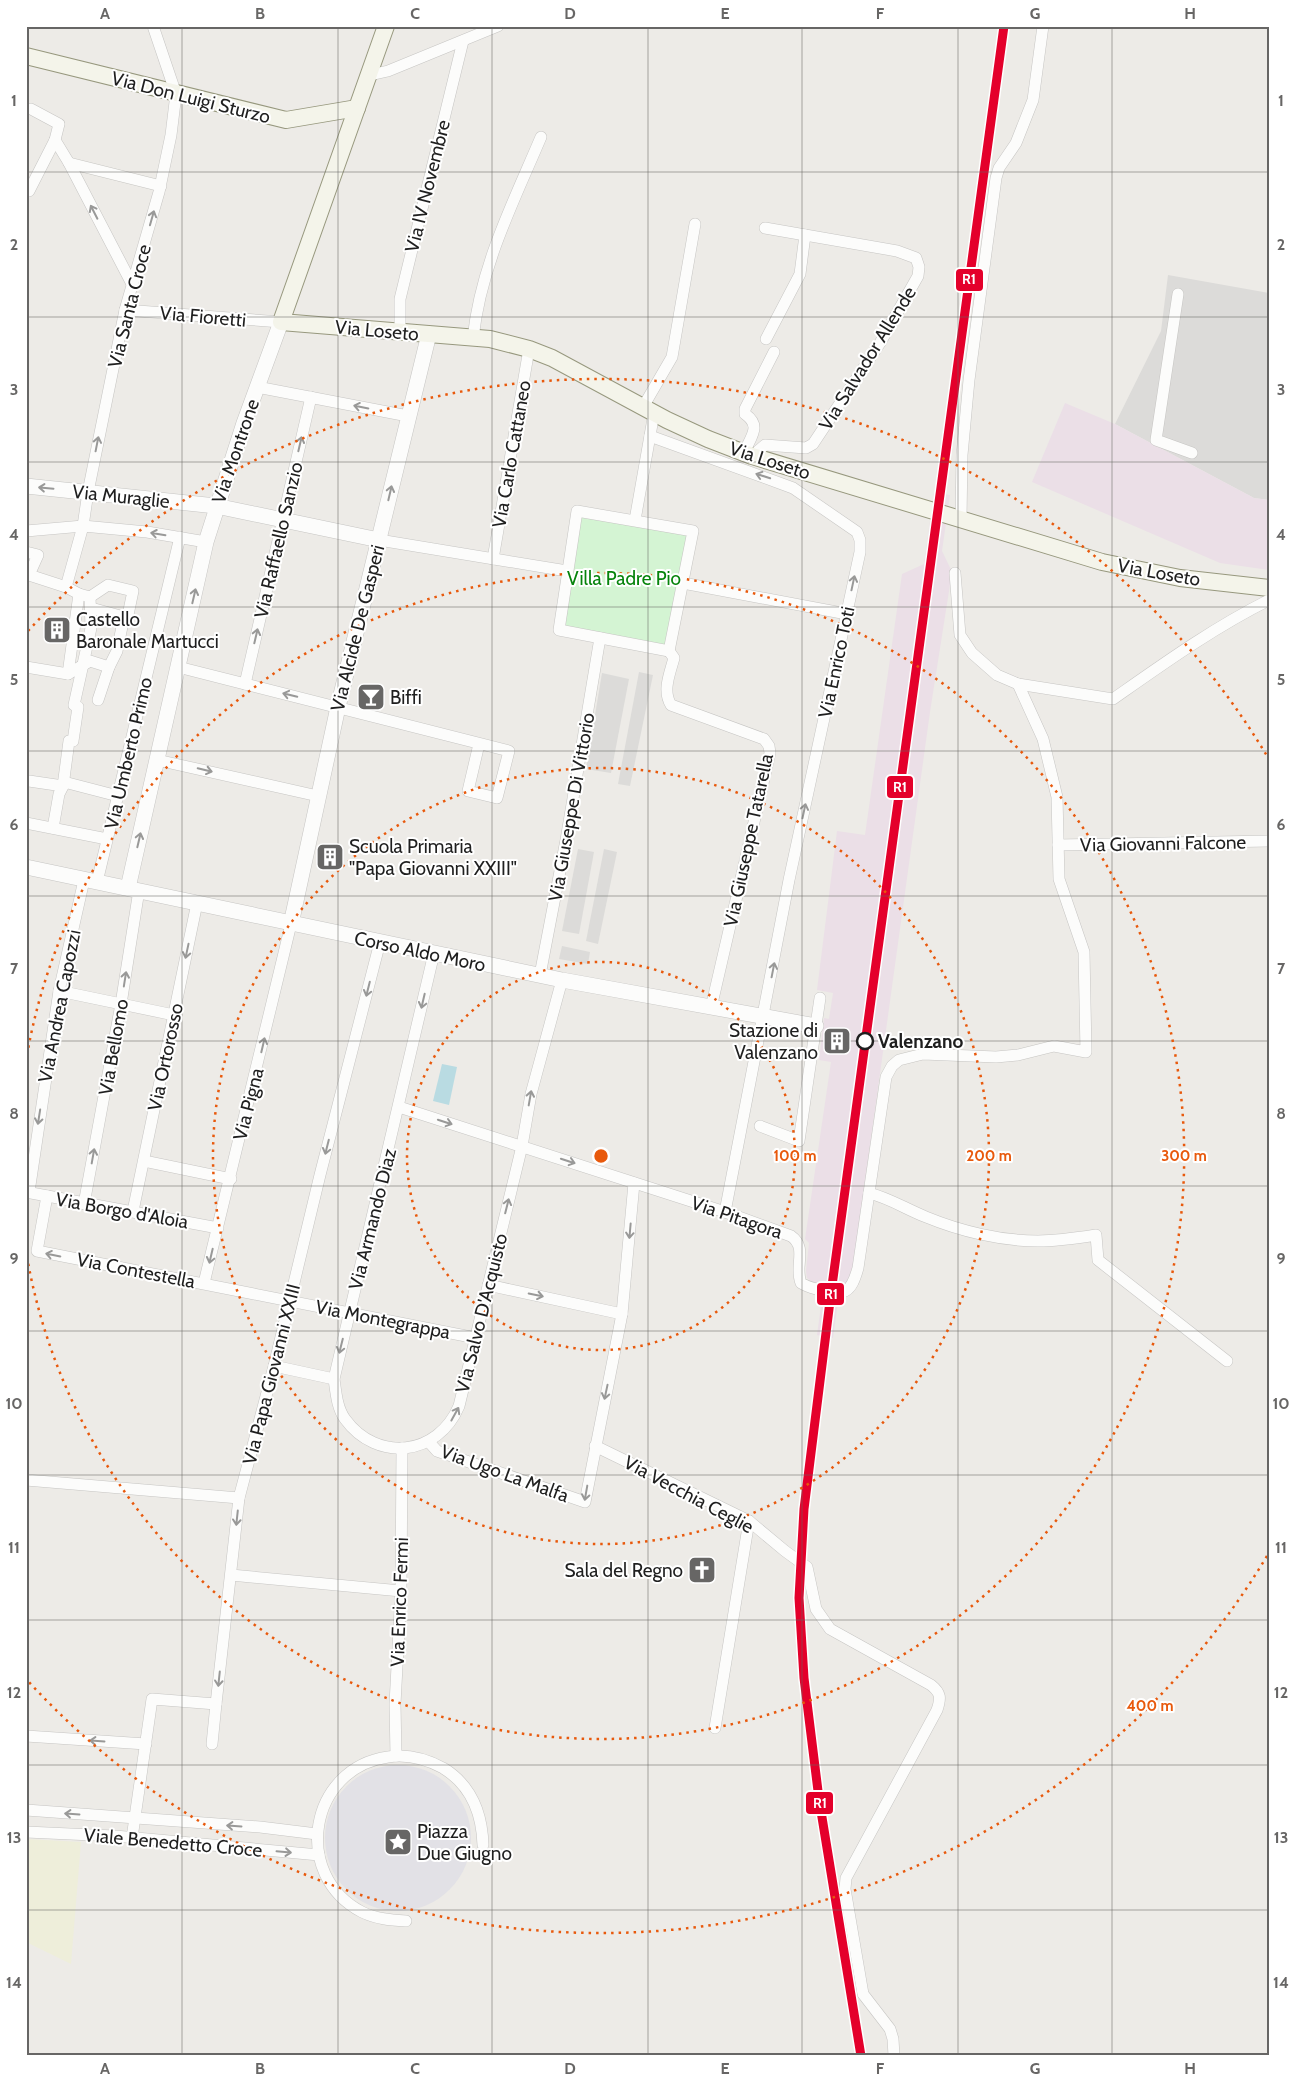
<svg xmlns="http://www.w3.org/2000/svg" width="1295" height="2082" font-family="Cabin,sans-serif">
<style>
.residential{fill:#dcdbd9}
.industrial{fill:#ebdfe7}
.farmland{fill:#eeeeda}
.park{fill:#d4f4d3}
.plaza{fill:#e2e1e6}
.water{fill:#b9dbe2}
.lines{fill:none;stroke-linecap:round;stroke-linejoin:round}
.minor-casing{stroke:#c6c5c3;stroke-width:12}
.tertiary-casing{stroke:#c6c5c3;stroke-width:16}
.secondary-casing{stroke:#97987e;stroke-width:18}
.minor{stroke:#fcfcfb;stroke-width:11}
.tertiary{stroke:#fcfcfb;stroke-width:15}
.secondary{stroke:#f4f4ea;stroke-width:16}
.rail-1-casing{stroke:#fff;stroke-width:12}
.rail-1{stroke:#e4002b;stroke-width:9}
.oneway{stroke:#999998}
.grid{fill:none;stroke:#676665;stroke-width:1;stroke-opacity:0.55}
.ring{fill:none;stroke:#e8590c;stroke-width:2.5;stroke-dasharray:2.5 5}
.stop-dot{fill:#fff;stroke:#1f1f1f;stroke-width:2.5}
.labels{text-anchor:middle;stroke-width:4;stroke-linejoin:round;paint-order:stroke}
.street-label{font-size:19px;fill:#1f1f1f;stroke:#fff}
.park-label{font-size:19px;fill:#06840c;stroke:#fff}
.poi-label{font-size:19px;fill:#1f1f1f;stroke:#fff;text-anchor:start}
.stop-label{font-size:19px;font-weight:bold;fill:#1f1f1f;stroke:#fff;text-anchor:start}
.centre{fill:#e8590c;stroke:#fff;stroke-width:2.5}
.ring-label{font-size:15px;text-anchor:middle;font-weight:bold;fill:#e8590c;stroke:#fff;stroke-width:4;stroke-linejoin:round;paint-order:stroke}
.line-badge{stroke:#fff;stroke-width:2}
.badge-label{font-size:14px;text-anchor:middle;font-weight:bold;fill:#fff}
.neatline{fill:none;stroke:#676665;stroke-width:2}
.grid-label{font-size:16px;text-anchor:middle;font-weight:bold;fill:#676665}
</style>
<rect width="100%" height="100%" fill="#edebe7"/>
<g class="residential">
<polygon points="1168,275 1269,293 1269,500 1254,498 1115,424 1161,331"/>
<polygon points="639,672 653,675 630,786 618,784"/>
<polygon points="602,673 629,679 611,773 586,769"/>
<polygon points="578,849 594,852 579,934 562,931"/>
<polygon points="604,849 617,852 598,944 586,941"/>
<polygon points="562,946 590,952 588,964 559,959"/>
</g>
<g class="industrial">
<polygon points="1065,403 1115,424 1254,498 1269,500 1269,570 1220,563 1032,482"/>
<polygon points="934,493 950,495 942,551 952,572 930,712 852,1276 848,1284 840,1288 833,1338 817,1335 824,1284 812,1282 807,1278 806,1271 809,1243 805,1239 831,1062 819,1060 824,1018 829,1019 833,993 817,990 837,831 865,835 902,574 924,564"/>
</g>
<polygon class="farmland" points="26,1839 81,1842 71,1964 26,1942"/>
<polygon class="park" points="577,511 693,531 669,651 559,630"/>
<circle class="plaza" cx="398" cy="1838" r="73"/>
<polygon class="water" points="442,1064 457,1067 449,1105 433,1101"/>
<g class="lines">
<defs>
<g id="minor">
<polyline points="370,75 388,71 498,26"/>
<polyline points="31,109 59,124 55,140 69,163 133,286"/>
<polyline points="69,163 161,186"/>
<polyline points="29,191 55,140"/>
<polyline points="1178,294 1156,440 1192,453"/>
<polyline points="125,310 281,322"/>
<polyline points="400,332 400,299 463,41"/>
<path d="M473,338C481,265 513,203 541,137"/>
<polyline points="766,339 800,274 805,235"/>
<polyline points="257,387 408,416"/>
<polyline points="643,407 672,357 695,224"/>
<polyline points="650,436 793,488 857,532 860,540 860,552 789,880 725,1212"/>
<path d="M744,453C751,436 762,426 745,414V409L774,352"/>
<polyline points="752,456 765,445 806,448 813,444 880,343 918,276 919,267 916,258 897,251 765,228"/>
<polygon points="577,511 693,531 669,651 559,630"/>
<polyline points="961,519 962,455 969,380 996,178 999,168 1016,143 1033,100 1043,26"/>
<polyline points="635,520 654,413"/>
<polyline points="26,531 83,526 147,532 206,542"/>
<polyline points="379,540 567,571"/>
<polyline points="26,552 38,555 29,575 66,587 79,594 68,674"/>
<polyline points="493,559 529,349"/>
<polyline points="683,583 847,614"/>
<polyline points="66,587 83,526 88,492 125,310 159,192 171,135 176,94 153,26"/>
<polyline points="79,594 90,597 108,585 133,591 128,615 124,617 117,651 109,667 98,700"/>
<polyline points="91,608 124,617"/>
<path d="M669,651L674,658C670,673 662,691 671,705L764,739L769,746L770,753L711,1008"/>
<polyline points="26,667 68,674 90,661 109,667"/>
<polyline points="178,667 509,751 497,798 468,791 479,744"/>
<polyline points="245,684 311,397"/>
<path d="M1018,684L1113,699C1163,664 1213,628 1269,600"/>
<polyline points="157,760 318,796"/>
<polyline points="29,781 63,786"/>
<polyline points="64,782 118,796"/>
<polyline points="26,823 107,839"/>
<polyline points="53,828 59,794 63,786 69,741 73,741 78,707 74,705 91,628 90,597"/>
<polyline points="1058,845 1269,841"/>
<polyline points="97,882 180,537"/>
<path d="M434,953L334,1379C336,1393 337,1408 345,1419C377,1463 438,1456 459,1406L522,1146L531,1094L562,980"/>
<polyline points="540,975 566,840 600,638"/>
<polyline points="59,991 174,1015"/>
<path d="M399,1107L725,1212L791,1236C808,1248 794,1266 801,1283C807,1287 813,1288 820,1290C845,1296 851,1293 858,1268L886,1077L892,1066L899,1060L923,1054L996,1057L1018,1055L1054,1046L1086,1052L1084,952L1059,879L1057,797L1043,739L1018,684L997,675L972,653L960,635L955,573"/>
<polyline points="760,1126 799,1141 820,998"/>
<polyline points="144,1161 231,1179"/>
<polyline points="26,1192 218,1228"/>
<polyline points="29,1192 59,991 84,880"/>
<path d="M869,1193C889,1198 906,1209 926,1217C960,1231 1001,1241 1038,1241C1058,1241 1077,1238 1096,1235L1098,1260L1227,1361"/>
<polyline points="47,1196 37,1251 476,1338"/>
<polyline points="84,1204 121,1004 139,890"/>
<polyline points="133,1211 197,903"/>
<polyline points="204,1283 291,924"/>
<polyline points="488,1285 622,1314"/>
<polyline points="274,1366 334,1379"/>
<polyline points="429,1442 437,1451 585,1502 622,1314 634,1183"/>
<path d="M595,1446L749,1521L785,1551L807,1567L816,1609L830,1629L931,1685C941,1693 941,1698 937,1710L846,1878L845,1889L863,1994L890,2029L893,2039L894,2056"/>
<polyline points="26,1480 239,1498"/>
<polyline points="231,1575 401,1591"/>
<polyline points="715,1728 749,1521"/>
<polyline points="26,1736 146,1744"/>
<polyline points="212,1744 216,1704"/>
<polyline points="396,1756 395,1704 401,1591 402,1448"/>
<polyline points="26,1810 260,1827 317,1834"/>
<polyline points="26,1832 115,1836 319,1855"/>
<polyline points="132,1838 152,1699 216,1704 239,1498 274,1366 320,1175 380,942"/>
<path d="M406,1921C391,1920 376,1919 362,1912C291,1875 309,1768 388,1757C407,1754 426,1759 443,1768C471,1785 482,1813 483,1845"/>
</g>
<g id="tertiary">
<polyline points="26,486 216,506 379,540"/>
<polyline points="26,867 562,980 816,1026"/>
<polyline points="128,888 206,542 244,423 281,322"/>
<polyline points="291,924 338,707 429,334"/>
</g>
<g id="secondary">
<polyline points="386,26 281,322 490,339 529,349 552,358 667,420 708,439 752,456 1102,562 1180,578 1269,588"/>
<polyline points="26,56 286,120 357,108"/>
</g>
</defs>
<use href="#minor" class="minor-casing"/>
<use href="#tertiary" class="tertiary-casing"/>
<use href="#secondary" class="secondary-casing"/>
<use href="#minor" class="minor"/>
<use href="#tertiary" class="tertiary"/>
<use href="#secondary" class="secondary"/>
<defs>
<polyline id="rail-1" points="861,2056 819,1799 804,1678 799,1598 804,1509 831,1293 1004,26"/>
</defs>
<use href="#rail-1" class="rail-1-casing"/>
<use href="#rail-1" class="rail-1"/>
</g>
<defs><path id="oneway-shaft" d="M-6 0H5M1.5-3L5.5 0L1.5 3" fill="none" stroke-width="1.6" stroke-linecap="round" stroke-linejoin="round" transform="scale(1.25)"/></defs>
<g class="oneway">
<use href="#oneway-shaft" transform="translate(94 212) rotate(-117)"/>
<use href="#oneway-shaft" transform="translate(152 218) rotate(-74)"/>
<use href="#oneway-shaft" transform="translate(361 407) rotate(-169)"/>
<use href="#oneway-shaft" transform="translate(97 444) rotate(-79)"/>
<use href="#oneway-shaft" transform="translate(300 444) rotate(-77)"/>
<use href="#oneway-shaft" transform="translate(763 476) rotate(-162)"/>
<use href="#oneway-shaft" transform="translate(46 488) rotate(-175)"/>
<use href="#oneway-shaft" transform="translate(390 493) rotate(-77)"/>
<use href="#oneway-shaft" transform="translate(158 534) rotate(-171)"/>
<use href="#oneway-shaft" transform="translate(853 583) rotate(-78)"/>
<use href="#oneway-shaft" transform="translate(194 596) rotate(-77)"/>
<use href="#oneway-shaft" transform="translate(256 636) rotate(-77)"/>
<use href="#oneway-shaft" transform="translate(290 695) rotate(-166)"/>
<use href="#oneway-shaft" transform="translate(205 770) rotate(13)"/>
<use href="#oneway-shaft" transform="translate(804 811) rotate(-78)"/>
<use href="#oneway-shaft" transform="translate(139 840) rotate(-77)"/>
<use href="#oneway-shaft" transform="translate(187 951) rotate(102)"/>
<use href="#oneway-shaft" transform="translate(773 970) rotate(-79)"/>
<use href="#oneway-shaft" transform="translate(125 979) rotate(-81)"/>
<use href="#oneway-shaft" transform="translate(368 989) rotate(104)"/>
<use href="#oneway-shaft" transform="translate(423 1001) rotate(103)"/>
<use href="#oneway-shaft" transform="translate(263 1045) rotate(-77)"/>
<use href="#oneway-shaft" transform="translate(530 1098) rotate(-80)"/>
<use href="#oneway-shaft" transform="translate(39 1117) rotate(99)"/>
<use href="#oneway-shaft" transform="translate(445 1122) rotate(18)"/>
<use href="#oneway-shaft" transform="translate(327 1147) rotate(104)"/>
<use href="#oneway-shaft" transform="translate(93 1156) rotate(-80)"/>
<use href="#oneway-shaft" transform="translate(568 1161) rotate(18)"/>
<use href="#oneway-shaft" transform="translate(507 1206) rotate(-76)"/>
<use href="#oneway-shaft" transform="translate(630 1231) rotate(95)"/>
<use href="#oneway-shaft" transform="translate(53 1255) rotate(-169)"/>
<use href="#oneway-shaft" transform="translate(211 1256) rotate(103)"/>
<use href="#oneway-shaft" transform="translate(536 1295) rotate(12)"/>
<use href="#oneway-shaft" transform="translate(341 1346) rotate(104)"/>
<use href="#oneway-shaft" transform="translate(606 1392) rotate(102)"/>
<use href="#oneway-shaft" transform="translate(455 1414) rotate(-61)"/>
<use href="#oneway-shaft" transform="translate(586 1493) rotate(100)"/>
<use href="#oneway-shaft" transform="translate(237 1518) rotate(96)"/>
<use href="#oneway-shaft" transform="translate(219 1679) rotate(96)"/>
<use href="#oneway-shaft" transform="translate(97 1741) rotate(-176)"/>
<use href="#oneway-shaft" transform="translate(72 1814) rotate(-176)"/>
<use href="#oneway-shaft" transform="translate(234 1826) rotate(-176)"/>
<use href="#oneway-shaft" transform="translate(284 1852) rotate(5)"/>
</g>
<path class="grid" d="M182,26V2056M338,26V2056M492,26V2056M648,26V2056M802,26V2056M958,26V2056M1112,26V2056M26,172H1269M26,317H1269M26,462H1269M26,607H1269M26,751H1269M26,896H1269M26,1041H1269M26,1186H1269M26,1331H1269M26,1475H1269M26,1620H1269M26,1765H1269M26,1910H1269"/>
<g class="ring">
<circle cx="601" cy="1156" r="194"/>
<circle cx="601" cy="1156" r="388"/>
<path d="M27 1055A583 583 0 1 1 27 1257"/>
<path d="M1267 1556A777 777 0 0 1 28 1681M28 631A777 777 0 0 1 1267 756"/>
</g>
<defs>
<symbol id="building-square" viewBox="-11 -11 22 22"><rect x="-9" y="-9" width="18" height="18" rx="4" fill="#676665" stroke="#fff"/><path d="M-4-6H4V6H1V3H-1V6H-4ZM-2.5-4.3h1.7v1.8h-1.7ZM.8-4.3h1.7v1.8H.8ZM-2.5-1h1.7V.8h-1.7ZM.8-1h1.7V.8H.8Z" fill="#fff"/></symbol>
<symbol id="bar-square" viewBox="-11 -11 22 22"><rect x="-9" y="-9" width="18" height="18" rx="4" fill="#676665" stroke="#fff"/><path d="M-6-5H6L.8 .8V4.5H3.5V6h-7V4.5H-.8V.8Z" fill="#fff"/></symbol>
<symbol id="church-square" viewBox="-11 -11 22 22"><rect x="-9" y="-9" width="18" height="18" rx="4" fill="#676665" stroke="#fff"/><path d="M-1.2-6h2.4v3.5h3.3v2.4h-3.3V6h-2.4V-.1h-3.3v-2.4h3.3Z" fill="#fff"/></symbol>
<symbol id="sight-square" viewBox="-11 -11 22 22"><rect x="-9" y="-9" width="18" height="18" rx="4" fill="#676665" stroke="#fff"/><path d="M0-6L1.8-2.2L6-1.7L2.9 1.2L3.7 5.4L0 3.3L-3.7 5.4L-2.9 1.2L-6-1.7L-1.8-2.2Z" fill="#fff"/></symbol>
</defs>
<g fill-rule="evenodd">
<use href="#building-square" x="41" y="614" width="32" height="32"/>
<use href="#bar-square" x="355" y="681" width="32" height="32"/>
<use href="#building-square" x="314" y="841" width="32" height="32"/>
<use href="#building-square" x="821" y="1025" width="32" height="32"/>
<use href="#church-square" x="686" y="1554" width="32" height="32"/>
<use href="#sight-square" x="382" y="1826" width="32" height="32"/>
</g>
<circle class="stop-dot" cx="865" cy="1041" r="8"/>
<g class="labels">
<g class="street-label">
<text transform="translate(191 97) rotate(14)" y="7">Via Don Luigi Sturzo</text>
<text transform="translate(427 186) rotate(-76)" y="7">Via IV Novembre</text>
<text transform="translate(129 306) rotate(-76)" y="7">Via Santa Croce</text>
<text transform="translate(203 316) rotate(5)" y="7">Via Fioretti</text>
<text transform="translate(377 330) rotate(5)" y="7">Via Loseto</text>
<text transform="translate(867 358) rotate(-58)" y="7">Via Salvador Allende</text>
<text transform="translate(235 451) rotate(-71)" y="7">Via Montrone</text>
<text transform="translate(511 454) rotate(-80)" y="7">Via Carlo Cattaneo</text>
<text transform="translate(770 460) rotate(18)" y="7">Via Loseto</text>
<text transform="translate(121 496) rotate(6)" y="7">Via Muraglie</text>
<text transform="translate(278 540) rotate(-77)" y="7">Via Raffaello Sanzio</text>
<text transform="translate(1159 572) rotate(10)" y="7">Via Loseto</text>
<text transform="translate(357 628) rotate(-76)" y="7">Via Alcide De Gasperi</text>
<text transform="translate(836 662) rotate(-78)" y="7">Via Enrico Toti</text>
<text transform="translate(128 753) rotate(-77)" y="7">Via Umberto Primo</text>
<text transform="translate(571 807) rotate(-80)" y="7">Via Giuseppe Di Vittorio</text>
<text transform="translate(748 840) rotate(-78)" y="7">Via Giuseppe Tatarella</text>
<text transform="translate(1163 843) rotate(-1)" y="7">Via Giovanni Falcone</text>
<text transform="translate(420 951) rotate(12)" y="7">Corso Aldo Moro</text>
<text transform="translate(59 1006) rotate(-79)" y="7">Via Andrea Capozzi</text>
<text transform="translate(113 1047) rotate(-80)" y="7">Via Bellomo</text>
<text transform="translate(165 1057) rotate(-78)" y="7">Via Ortorosso</text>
<text transform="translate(248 1104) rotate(-76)" y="7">Via Pigna</text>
<text transform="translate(122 1210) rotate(10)" y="7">Via Borgo d'Aloia</text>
<text transform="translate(737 1217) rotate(19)" y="7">Via Pitagora</text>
<text transform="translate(372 1219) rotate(-76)" y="7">Via Armando Diaz</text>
<text transform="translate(136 1270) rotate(11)" y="7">Via Contestella</text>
<text transform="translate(481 1313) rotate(-76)" y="7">Via Salvo D'Acquisto</text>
<text transform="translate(383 1319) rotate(11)" y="7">Via Montegrappa</text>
<text transform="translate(271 1374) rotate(-76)" y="7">Via Papa Giovanni XXIII</text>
<text transform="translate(505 1473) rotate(20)" y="7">Via Ugo La Malfa</text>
<text transform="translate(689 1494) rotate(28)" y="7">Via Vecchia Ceglie</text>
<text transform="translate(399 1602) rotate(-88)" y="7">Via Enrico Fermi</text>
<text transform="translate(173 1842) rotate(5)" y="7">Viale Benedetto Croce</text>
</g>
<g class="park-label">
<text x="624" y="585">Villa Padre Pio</text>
</g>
<g class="poi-label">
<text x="76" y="626">Castello<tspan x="76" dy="22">Baronale Martucci</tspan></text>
<text x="390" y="704">Biffi</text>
<text x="349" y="853">Scuola Primaria<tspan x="349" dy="22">"Papa Giovanni XXIII"</tspan></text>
<text x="818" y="1037" text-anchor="end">Stazione di<tspan x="818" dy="22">Valenzano</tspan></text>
<text x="683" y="1577" text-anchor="end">Sala del Regno</text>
<text x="417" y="1838">Piazza<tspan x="417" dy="22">Due Giugno</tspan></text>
</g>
<g class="stop-label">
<text x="878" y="1048">Valenzano</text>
</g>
</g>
<circle cx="601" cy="1156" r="8" class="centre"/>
<g class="ring-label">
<text x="795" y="1161">100 m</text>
<text x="989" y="1161">200 m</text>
<text x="1184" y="1161">300 m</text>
<text x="1150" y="1711">400 m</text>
</g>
<g class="line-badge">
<rect x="955" y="268" width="29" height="24" rx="5" fill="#e4002b"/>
<rect x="886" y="775" width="28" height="24" rx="5" fill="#e4002b"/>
<rect x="816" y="1282" width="29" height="24" rx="5" fill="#e4002b"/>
<rect x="805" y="1791" width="29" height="24" rx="5" fill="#e4002b"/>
</g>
<g class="badge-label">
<text x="969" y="284">R1</text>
<text x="900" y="792">R1</text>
<text x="831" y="1299">R1</text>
<text x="820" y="1808">R1</text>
</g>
<rect width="1295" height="2082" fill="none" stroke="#ffffff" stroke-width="55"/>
<rect x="28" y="28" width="1240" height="2026" class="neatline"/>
<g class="grid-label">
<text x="105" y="19">A</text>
<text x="260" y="19">B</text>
<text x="415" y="19">C</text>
<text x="570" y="19">D</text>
<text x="725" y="19">E</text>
<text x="880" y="19">F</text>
<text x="1035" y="19">G</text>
<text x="1190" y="19">H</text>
<text x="14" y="106">1</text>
<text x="1281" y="106">1</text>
<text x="14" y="250">2</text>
<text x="1281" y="250">2</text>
<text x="14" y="395">3</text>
<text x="1281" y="395">3</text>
<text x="14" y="540">4</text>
<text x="1281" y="540">4</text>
<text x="14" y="685">5</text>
<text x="1281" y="685">5</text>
<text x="14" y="830">6</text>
<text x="1281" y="830">6</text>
<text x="14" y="974">7</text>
<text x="1281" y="974">7</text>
<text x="14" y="1119">8</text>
<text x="1281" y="1119">8</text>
<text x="14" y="1264">9</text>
<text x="1281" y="1264">9</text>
<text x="14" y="1409">10</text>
<text x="1281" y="1409">10</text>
<text x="14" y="1553">11</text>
<text x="1281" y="1553">11</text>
<text x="14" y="1698">12</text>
<text x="1281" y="1698">12</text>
<text x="14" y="1843">13</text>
<text x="1281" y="1843">13</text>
<text x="14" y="1988">14</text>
<text x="1281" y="1988">14</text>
<text x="105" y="2074">A</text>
<text x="260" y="2074">B</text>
<text x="415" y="2074">C</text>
<text x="570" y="2074">D</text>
<text x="725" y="2074">E</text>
<text x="880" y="2074">F</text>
<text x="1035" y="2074">G</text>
<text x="1190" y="2074">H</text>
</g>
</svg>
